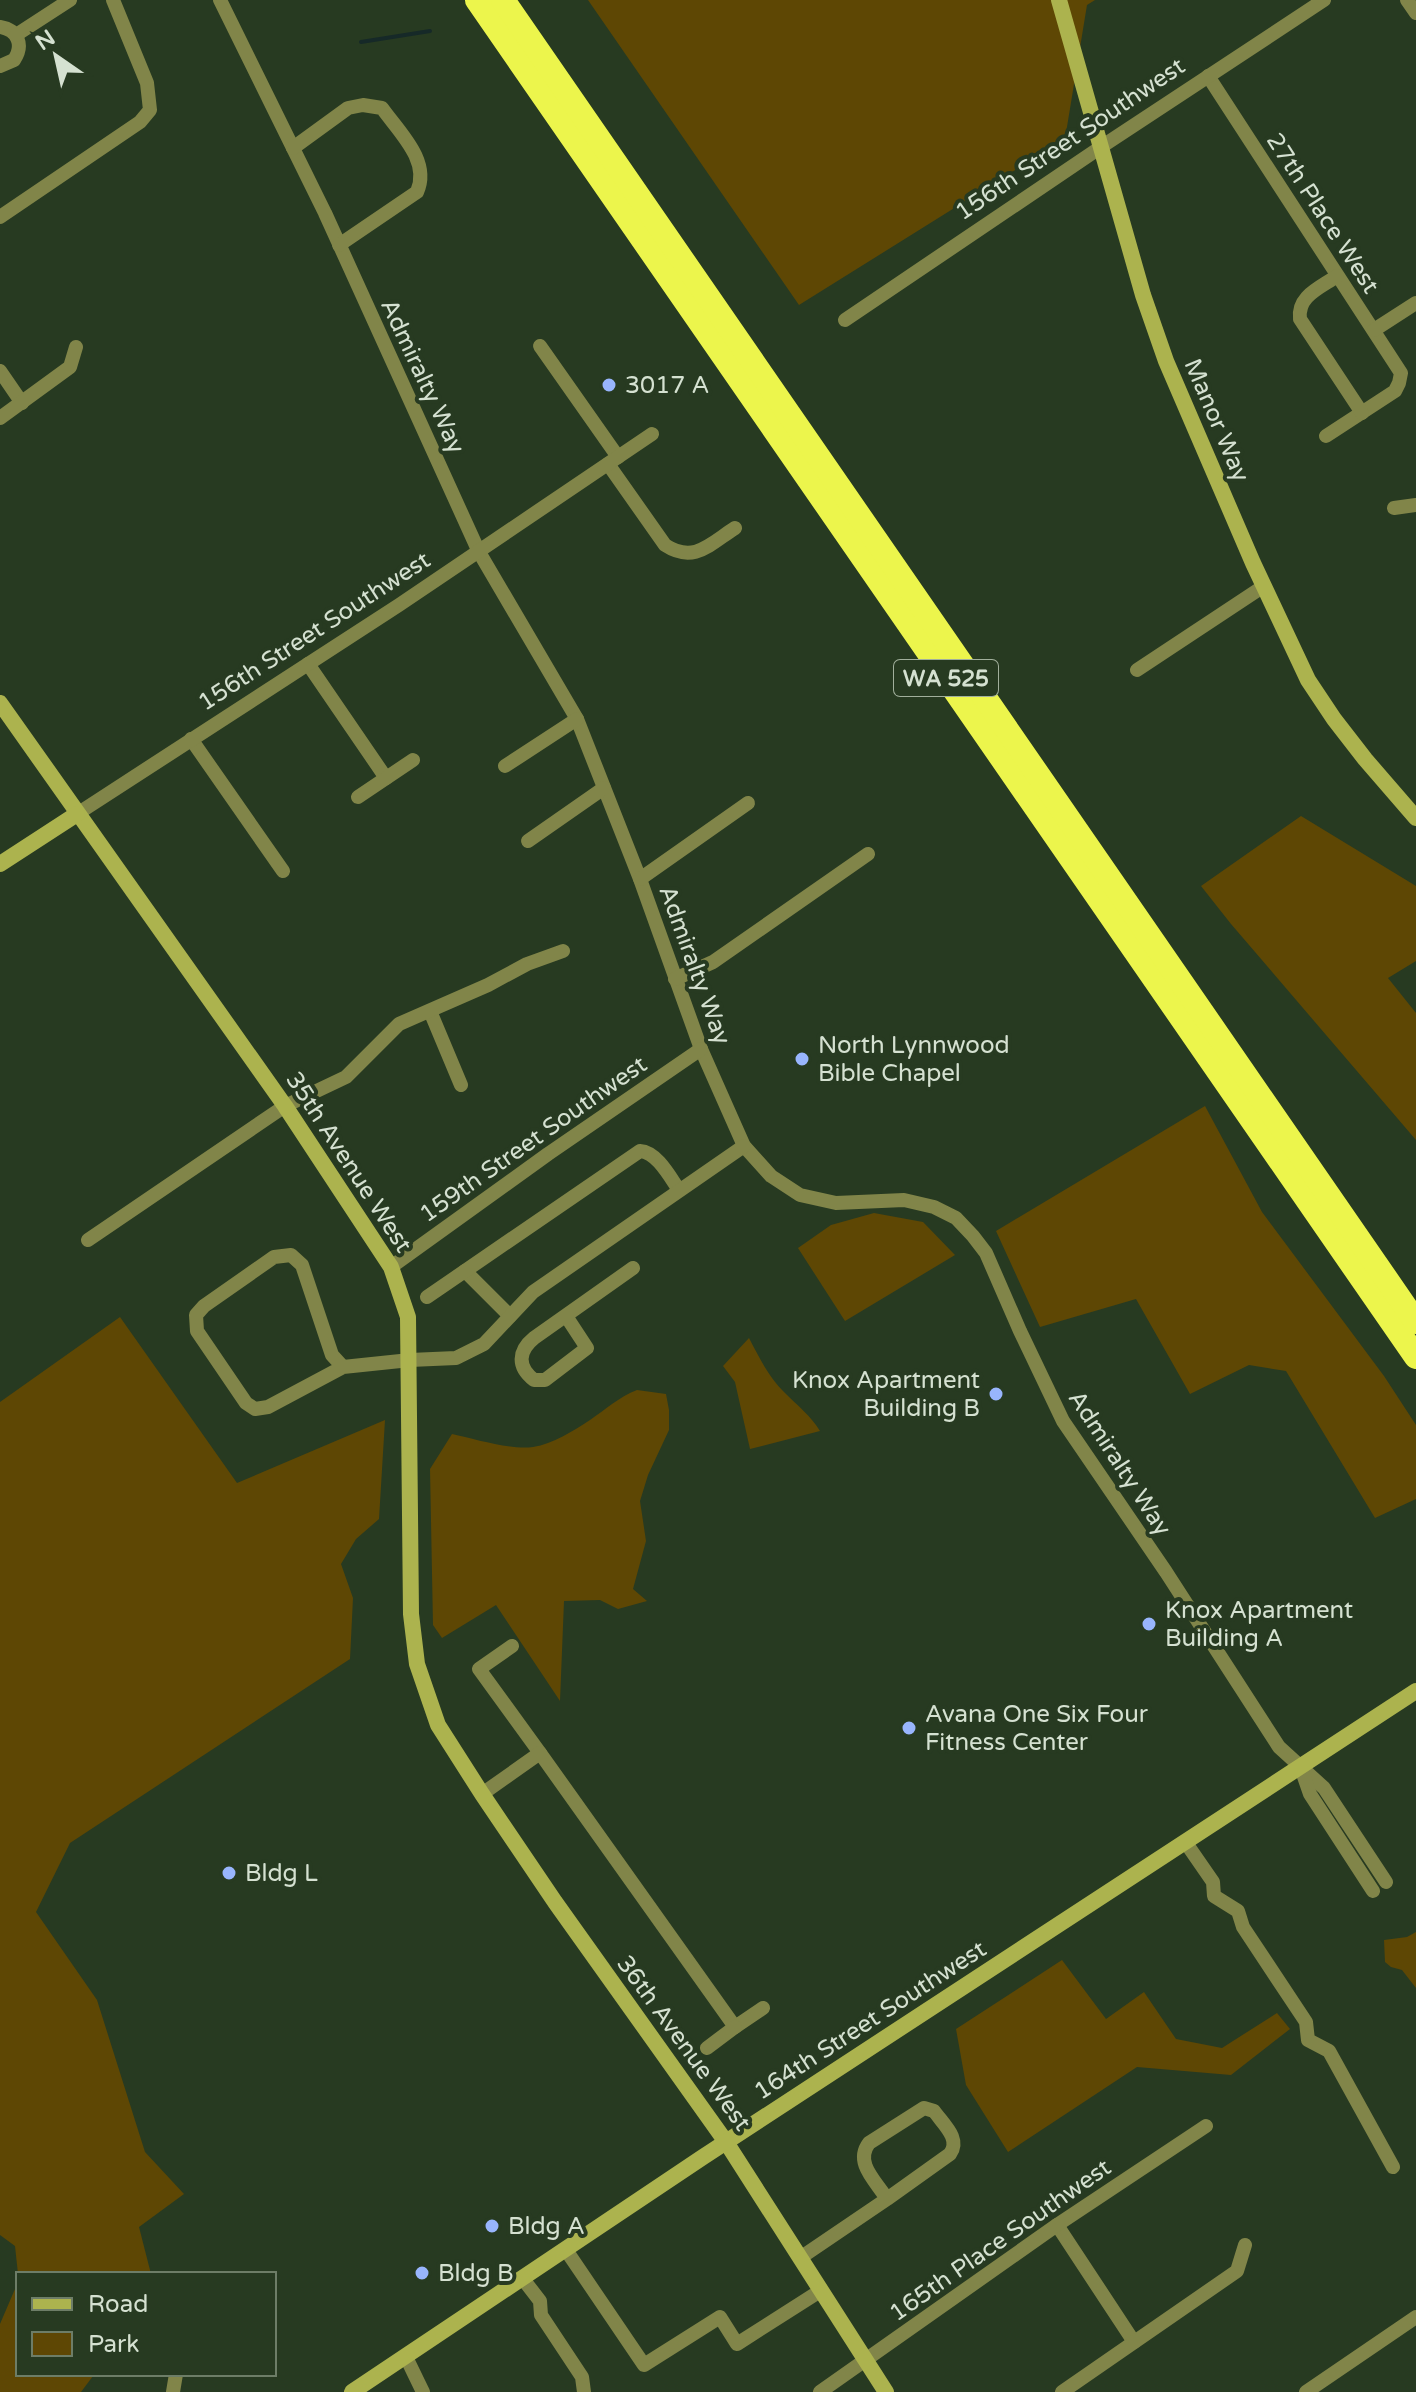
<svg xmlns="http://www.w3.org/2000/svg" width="1416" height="2392" font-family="'Varela Round',sans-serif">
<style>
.green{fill:#5e4704}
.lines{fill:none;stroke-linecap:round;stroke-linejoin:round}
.stream{stroke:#162928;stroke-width:4}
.street{stroke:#818549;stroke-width:14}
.secondary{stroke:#acb34e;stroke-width:16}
.highway{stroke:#ecf54c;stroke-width:24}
.poi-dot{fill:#98b5fd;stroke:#273a21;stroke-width:3}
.labels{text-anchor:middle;stroke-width:8;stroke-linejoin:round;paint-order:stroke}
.shield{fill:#273a21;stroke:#a1af9c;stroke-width:2}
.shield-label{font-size:22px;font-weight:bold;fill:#d5e1d1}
.street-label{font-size:24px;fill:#d5e1d1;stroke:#273a21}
.poi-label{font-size:24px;fill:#d5e1d1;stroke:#273a21;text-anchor:start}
</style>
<rect width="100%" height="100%" fill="#273a21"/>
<g class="green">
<polygon points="588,0 1095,0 1087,5 1065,139 799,305"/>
<polygon points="1301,816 1416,886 1416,961 1388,978 1416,1013 1416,1140 1231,924 1201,886"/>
<polygon points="1205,1106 1262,1212 1384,1376 1416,1425 1416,1499 1375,1518 1286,1371 1249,1365 1190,1394 1136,1299 1040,1327 996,1231"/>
<polygon points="874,1213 923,1222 955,1255 845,1321 798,1248 831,1225"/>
<polygon points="120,1317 237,1483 385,1420 379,1519 356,1539 341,1564 353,1598 350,1659 70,1843 36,1912 97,2000 145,2152 184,2194 139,2227 151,2274 18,2274 15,2246 0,2235 0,1402"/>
<path d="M749,1338C759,1357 769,1378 785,1393C797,1405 811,1416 820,1431L750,1449L735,1382L723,1366Z"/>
<path d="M637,1390L666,1394L669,1410V1430L648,1475L640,1501L646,1541L633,1589L647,1601L618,1609L600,1600L564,1601L560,1701L496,1605L442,1638L433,1625L430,1469L452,1434C475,1439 510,1450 533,1447C553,1444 573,1431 590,1420C606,1409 619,1397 637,1390Z"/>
<polygon points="1416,1932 1416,1988 1402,1970 1391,1967 1385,1962 1384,1940 1407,1937"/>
<polygon points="1062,1960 1106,2019 1144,1992 1176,2039 1222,2048 1277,2013 1290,2029 1231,2075 1137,2067 1008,2152 966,2085 956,2029"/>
<polygon points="18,2282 18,2374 121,2375 93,2376 81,2392 0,2392 0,2324"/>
</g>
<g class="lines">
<polyline class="stream" points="361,42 430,31"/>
<g class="street">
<polyline points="220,0 325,213 479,552 577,719 640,879 701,1049 744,1146 771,1176 800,1195 836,1203 904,1200 934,1207 956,1218 973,1236 986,1253 1020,1331 1063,1421 1166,1572 1279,1747 1324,1788 1386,1882"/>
<polyline points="1407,0 1416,13"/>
<path d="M0,27C18,30 24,45 14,60L0,66"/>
<polyline points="16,35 70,0"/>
<polyline points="1208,76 1401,373 1399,383 1395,391 1326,436"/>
<path d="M293,148L348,108L363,105L382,108C399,132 431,161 417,192L339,245"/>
<polyline points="0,217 140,122 150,110 147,83 113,0"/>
<path d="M1337,276C1320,288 1297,296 1300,319L1362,413"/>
<polyline points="845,320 1101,147 1324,0"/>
<polyline points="1374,330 1416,303"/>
<polyline points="540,346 618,457"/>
<polyline points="0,371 22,403"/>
<polyline points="0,418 70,367 76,347"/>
<path d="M608,464L665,545C694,564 710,544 735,528"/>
<polyline points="1394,508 1416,505"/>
<polyline points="308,664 386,778"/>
<polyline points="1137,670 1264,586"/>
<polyline points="191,739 283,871"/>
<polyline points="505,766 577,719"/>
<polyline points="358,797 413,760"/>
<polyline points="77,814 399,605 652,434"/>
<polyline points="528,841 604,788"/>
<polyline points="640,879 748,803"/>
<polyline points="675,979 713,962 868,854"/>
<polyline points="430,1011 461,1085"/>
<polyline points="88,1240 285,1106 346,1077 399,1024 488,985 527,964 563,951"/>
<polyline points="391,1267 548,1154 701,1049"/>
<polyline points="465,1271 510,1316"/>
<path d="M427,1297L640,1151C657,1152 670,1177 679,1190"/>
<path d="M566,1316L587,1348L545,1380H534C517,1367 518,1351 534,1338L633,1268"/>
<polyline points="343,1367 332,1355 302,1265 291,1255 274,1257 204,1306 196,1315 197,1331 246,1403 255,1409 268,1407 343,1367 410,1360 456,1358 484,1344 533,1292 744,1146"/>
<polyline points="512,1646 479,1669 540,1753"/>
<polyline points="1302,1771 1310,1794 1373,1891"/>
<polyline points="482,1794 540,1753 735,2027 763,2008"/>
<polyline points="1186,1843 1213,1882 1214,1896 1238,1911 1243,1927 1306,2022 1308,2040 1329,2051 1393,2167"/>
<polyline points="707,2048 735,2027"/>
<polyline points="1057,2225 1134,2342"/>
<polyline points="566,2250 644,2365 720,2317 737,2344 820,2291"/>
<path d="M800,2258L887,2199L950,2154C961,2139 944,2125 934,2111L924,2108L869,2143C854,2163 876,2181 887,2199"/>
<polyline points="523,2279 540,2301 541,2315 582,2377 584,2392"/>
<polyline points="406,2357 423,2392"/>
<polyline points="173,2392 176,2374"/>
<polyline points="820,2392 1057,2225 1206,2126"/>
<polyline points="1062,2392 1237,2271 1245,2245"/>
<polyline points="1306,2392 1416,2317"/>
</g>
<g class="secondary">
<polyline points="1059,0 1143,295 1166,361 1253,563 1308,680 1334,719 1365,759 1416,818"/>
<polyline points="0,703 285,1106 391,1267 408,1317 411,1614 417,1664 438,1725 482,1794 555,1902 726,2142 886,2392"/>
<polyline points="0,864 77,814"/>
<polyline points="352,2392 703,2157 1416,1691"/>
</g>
<g class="highway">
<polyline points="477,0 1416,1357"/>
<polyline points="503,0 1416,1322"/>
</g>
</g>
<g class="poi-dot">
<circle cx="609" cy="385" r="8"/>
<circle cx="802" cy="1059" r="8"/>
<circle cx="996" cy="1394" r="8"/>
<circle cx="1149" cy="1624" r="8"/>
<circle cx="909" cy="1728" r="8"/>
<circle cx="229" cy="1873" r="8"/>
<circle cx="492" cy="2226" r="8"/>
<circle cx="422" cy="2273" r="8"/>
</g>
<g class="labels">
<rect class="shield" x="894" y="660" width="104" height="36" rx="6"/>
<g class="shield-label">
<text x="946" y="686">WA 525</text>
</g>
<g class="street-label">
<text transform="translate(1070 139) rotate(-34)" y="8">156th Street Southwest</text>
<text transform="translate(1323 213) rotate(57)" y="8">27th Place West</text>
<text transform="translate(423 376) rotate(65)" y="8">Admiralty Way</text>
<text transform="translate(1217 420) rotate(67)" y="8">Manor Way</text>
<text transform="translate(314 631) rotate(-33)" y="8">156th Street Southwest</text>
<text transform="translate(695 965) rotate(70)" y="8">Admiralty Way</text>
<text transform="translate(533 1139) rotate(-35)" y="8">159th Street Southwest</text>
<text transform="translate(349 1162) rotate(57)" y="8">35th Avenue West</text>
<text transform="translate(1120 1463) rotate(57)" y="8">Admiralty Way</text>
<text transform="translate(870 2020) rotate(-33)" y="8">164th Street Southwest</text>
<text transform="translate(684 2043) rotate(54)" y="8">36th Avenue West</text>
<text transform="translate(1000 2240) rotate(-35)" y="8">165th Place Southwest</text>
</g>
<g class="poi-label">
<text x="625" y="393">3017 A</text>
<text x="818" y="1053">North Lynnwood<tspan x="818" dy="28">Bible Chapel</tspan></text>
<text x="980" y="1388" text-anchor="end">Knox Apartment<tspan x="980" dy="28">Building B</tspan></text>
<text x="1165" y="1618">Knox Apartment<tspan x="1165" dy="28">Building A</tspan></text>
<text x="925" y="1722">Avana One Six Four<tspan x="925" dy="28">Fitness Center</tspan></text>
<text x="245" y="1881">Bldg L</text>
<text x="508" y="2234">Bldg A</text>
<text x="438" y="2281">Bldg B</text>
</g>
</g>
<rect x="16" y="2272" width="260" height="104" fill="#273a21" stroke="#6d7d67" stroke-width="2"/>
<rect x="32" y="2298" width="40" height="12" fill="#acb34e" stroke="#6d7d67" stroke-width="2"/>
<text x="88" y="2312" font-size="24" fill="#d5e1d1">Road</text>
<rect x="32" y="2332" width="40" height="24" fill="#5e4704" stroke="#6d7d67" stroke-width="2"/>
<text x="88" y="2352" font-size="24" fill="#d5e1d1">Park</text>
<g transform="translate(56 56) rotate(326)" stroke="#273a21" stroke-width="6" paint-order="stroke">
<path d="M0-6L14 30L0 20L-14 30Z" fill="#d5e1d1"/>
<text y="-12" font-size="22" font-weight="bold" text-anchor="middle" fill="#d5e1d1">N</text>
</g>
</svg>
